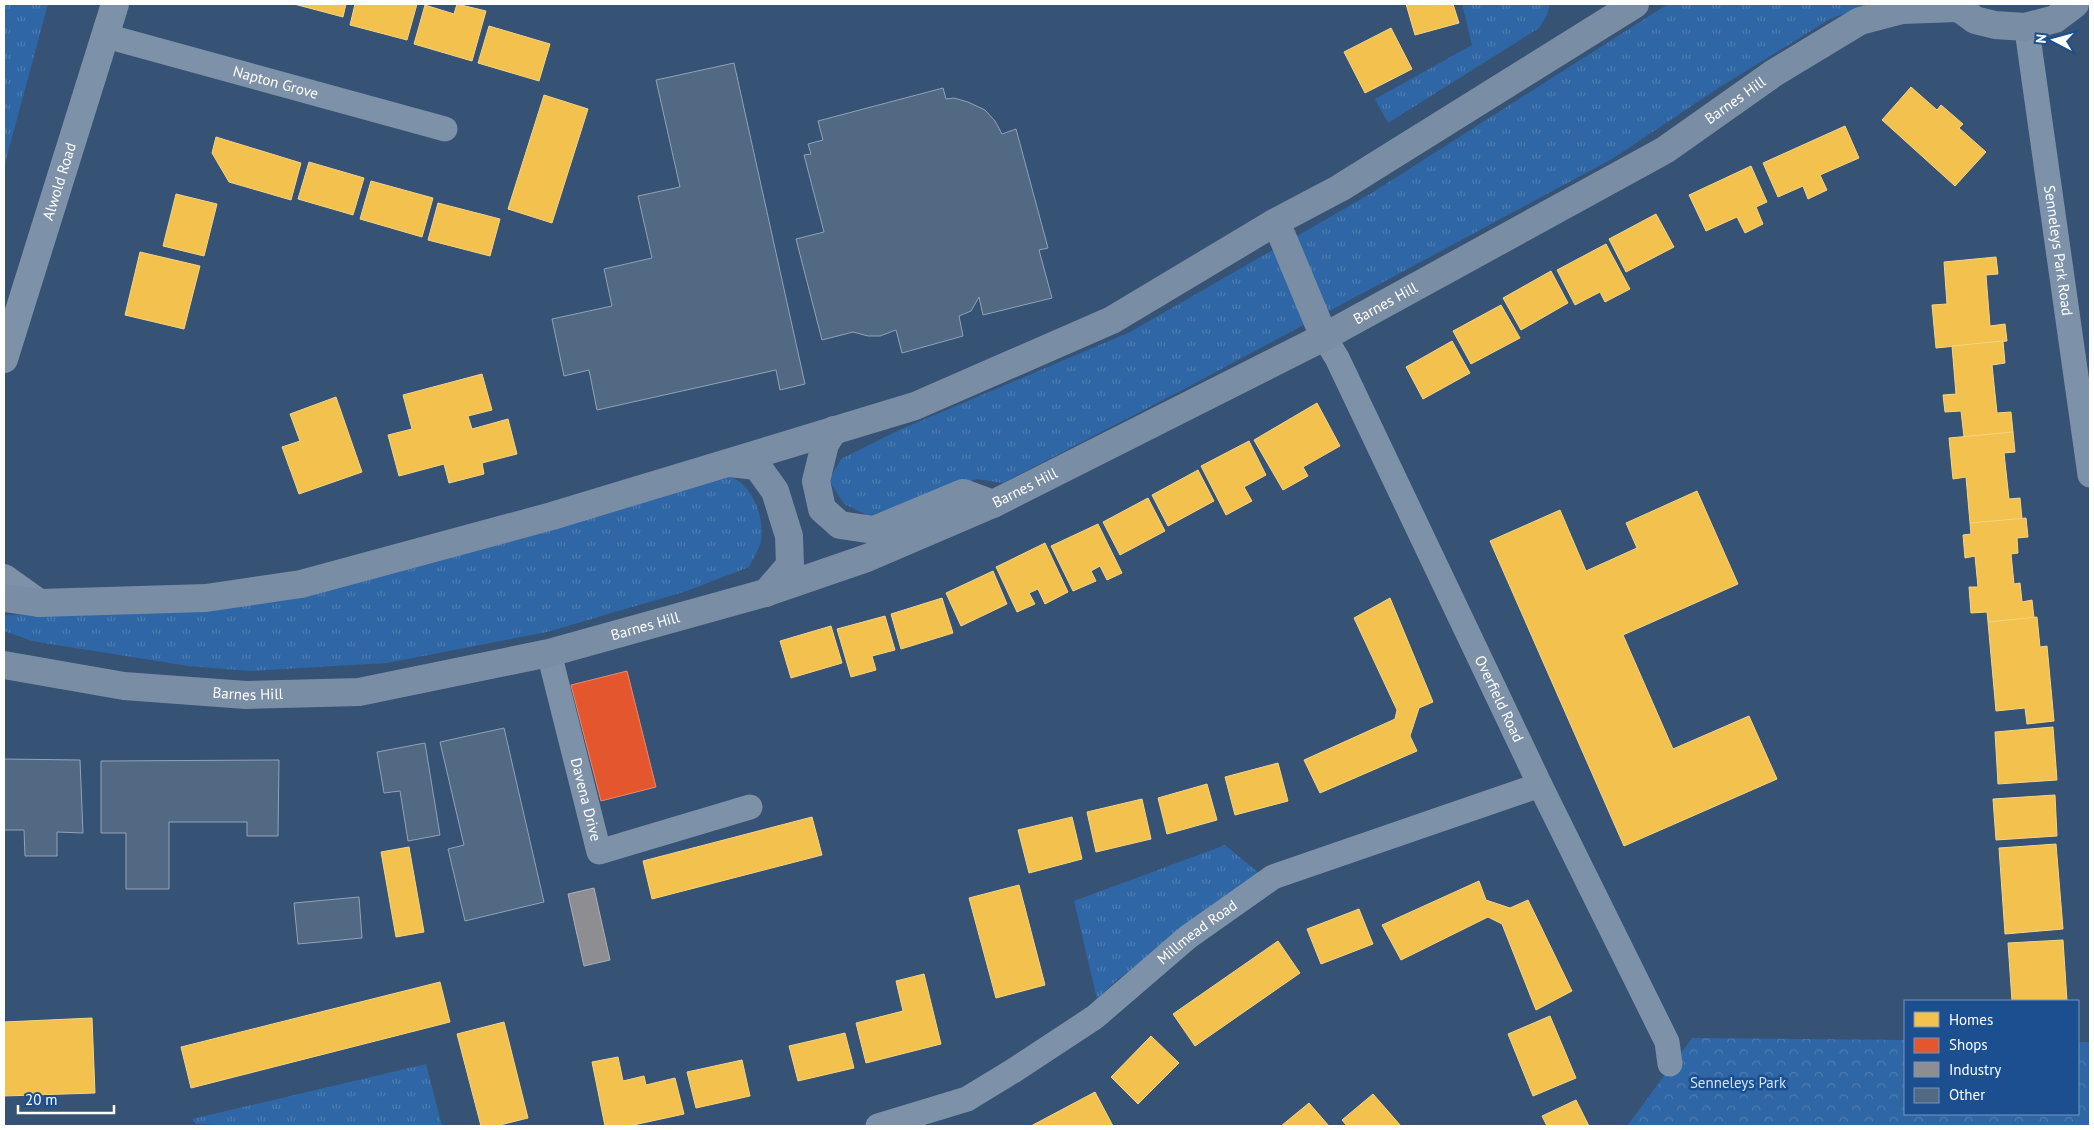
<svg xmlns="http://www.w3.org/2000/svg" width="2094" height="1130" font-family="'PT Sans',sans-serif">
<style>
.grass{fill:url(#grass-tufts)}
.park{fill:url(#park-crowns)}
.homes{fill:#f2c14e;stroke:#f6d483}
.shops{fill:#e4572e;stroke:#ec896d}
.industry{fill:#8d8d92;stroke:#afafb3}
.building{fill:#526984;stroke:#92a2b6}
.lines{fill:none;stroke-linecap:round;stroke-linejoin:round}
.minor{stroke:#7d92a8;stroke-width:25}
.tertiary{stroke:#7d92a8;stroke-width:28}
.secondary{stroke:#798da4;stroke-width:28}
.labels{text-anchor:middle;stroke-width:5;stroke-linejoin:round;paint-order:stroke}
.street-label{font-size:15px;fill:#fff;stroke:#1b4f8f}
.park-label{font-size:15px;fill:#cfe3fa;stroke:#1b4f8f}
</style>
<defs>
<pattern id="grass-tufts" width="24" height="20" patternUnits="userSpaceOnUse" patternTransform="scale(1.25)"><rect width="24" height="20" fill="#2f66a5"/><path d="M3 7l-1-3M5 7V3M7 7l1-3M15 17l-1-3M17 17v-4M19 17l1-3" fill="none" stroke="#4e7db2"/></pattern>
<pattern id="park-crowns" width="20" height="18" patternUnits="userSpaceOnUse" patternTransform="scale(1.25)"><rect width="20" height="18" fill="#2f66a5"/><path d="M2 6a3 3 0 1 1 6 0M12 15a3 3 0 1 1 6 0" fill="none" stroke="#4e7db2"/></pattern>
</defs>
<rect width="100%" height="100%" fill="#365274"/>
<g class="grass">
<polygon points="4,4 48,4 4,167"/>
<polygon points="1462,4 1550,4 1547,15 1539,28 1388,123 1375,99 1472,45"/>
<polygon points="1668,4 1871,4 1830,19 1720,87 1612,159 1188,387 1003,483 977,479 869,516 844,504 829,480 841,459 897,431 1130,332 1370,194"/>
<path d="M723,477C726,477 732,477 735,479C754,488 765,521 761,541C759,550 753,559 749,567L687,591L547,632L387,663L250,671L188,666L32,641L4,631V615L199,609Z"/>
<polygon points="1225,845 1259,873 1117,980 1097,999 1074,901"/>
<polygon points="426,1064 442,1126 241,1126 196,1124 192,1119"/>
</g>
<polygon class="park" points="1692,1038 1905,1040 1905,1114 2078,1114 2078,1042 2090,1042 2090,1126 1627,1126"/>
<g class="homes">
<polygon points="294,4 346,4 343,17"/>
<polygon points="355,4 417,4 407,40 350,25"/>
<polygon points="457,4 486,11 472,61 414,44 425,5 454,14"/>
<polygon points="1406,4 1453,4 1459,23 1415,35"/>
<polygon points="489,26 550,44 539,81 478,63"/>
<polygon points="1391,28 1412,69 1365,93 1344,52"/>
<polygon points="1911,87 1937,110 1941,105 1963,124 1959,128 1986,152 1955,186 1882,120"/>
<polygon points="544,95 588,109 552,223 508,209"/>
<polygon points="1845,126 1859,158 1820,175 1827,190 1808,199 1803,186 1778,197 1763,163"/>
<polygon points="216,137 301,163 291,200 229,182 212,153"/>
<polygon points="309,162 364,178 353,215 298,199"/>
<polygon points="1751,166 1767,202 1756,207 1763,224 1745,233 1737,217 1706,231 1689,195"/>
<polygon points="371,181 433,198 422,237 360,219"/>
<polygon points="176,194 217,204 204,256 163,246"/>
<polygon points="438,203 500,219 490,256 428,240"/>
<polygon points="1656,214 1674,247 1626,272 1609,239"/>
<polygon points="1606,244 1630,289 1605,302 1600,292 1575,305 1557,270"/>
<polygon points="140,252 200,266 184,329 125,315"/>
<polygon points="1996,257 1998,274 1986,275 1990,326 2005,324 2007,341 1936,348 1932,305 1947,304 1944,262"/>
<polygon points="1551,271 1568,303 1521,330 1503,298"/>
<polygon points="1501,305 1520,338 1471,364 1453,331"/>
<polygon points="1452,341 1470,373 1423,399 1406,367"/>
<polygon points="2003,341 2005,363 1992,365 1997,413 2011,412 2013,432 1964,437 1961,411 1945,412 1943,395 1956,394 1952,346"/>
<polygon points="482,374 492,410 468,416 472,429 508,419 517,454 482,463 484,474 449,483 444,464 399,476 388,435 412,429 403,395"/>
<polygon points="336,397 362,472 299,494 282,447 300,441 290,414"/>
<polygon points="1317,403 1340,446 1303,467 1308,476 1283,490 1254,440"/>
<polygon points="2013,432 2015,452 2004,453 2009,499 2020,498 2022,519 1970,523 1966,477 1953,479 1949,438"/>
<polygon points="1249,441 1266,475 1244,487 1252,501 1226,515 1201,466"/>
<polygon points="1198,470 1214,501 1168,526 1152,495"/>
<polygon points="1697,491 1738,584 1623,635 1673,749 1749,716 1777,779 1624,846 1490,541 1560,510 1586,571 1637,548 1626,523"/>
<polygon points="1148,498 1165,531 1120,555 1103,522"/>
<polygon points="2026,518 2028,537 2017,538 2018,553 2011,554 2014,584 2020,583 2022,602 2032,600 2034,618 1988,622 1987,612 1971,613 1969,587 1978,587 1975,556 1965,558 1963,535 1971,534 1970,523"/>
<polygon points="1098,524 1122,573 1107,580 1100,566 1091,571 1096,581 1073,591 1051,546"/>
<polygon points="1045,543 1068,592 1045,604 1038,589 1029,593 1035,604 1017,612 996,567"/>
<polygon points="993,571 1007,604 961,626 946,593"/>
<polygon points="942,598 953,633 901,649 891,614"/>
<polygon points="1390,598 1433,702 1419,708 1410,736 1417,751 1320,793 1304,760 1395,719 1397,710 1354,618"/>
<polygon points="885,616 895,650 872,656 876,670 851,677 837,629"/>
<polygon points="2037,617 2040,647 2047,646 2054,721 2027,724 2025,708 1996,711 1988,622"/>
<polygon points="831,626 842,663 791,678 780,641"/>
<polygon points="2053,727 2057,780 1998,784 1995,732"/>
<polygon points="1278,763 1288,801 1235,815 1225,777"/>
<polygon points="1207,784 1217,820 1167,834 1158,798"/>
<polygon points="2055,795 2057,836 1996,840 1993,799"/>
<polygon points="1142,799 1151,839 1096,852 1087,812"/>
<polygon points="812,817 822,855 652,899 643,861"/>
<polygon points="1072,817 1082,859 1029,873 1018,830"/>
<polygon points="2056,844 2063,929 2005,934 1999,848"/>
<polygon points="409,847 424,932 396,937 381,852"/>
<polygon points="1479,881 1486,900 1510,908 1528,900 1572,991 1536,1010 1502,924 1488,917 1401,960 1382,925"/>
<polygon points="1019,885 1045,985 996,998 969,898"/>
<polygon points="1359,909 1373,944 1321,964 1307,929"/>
<polygon points="2063,940 2067,1001 2012,1001 2008,943"/>
<polygon points="1278,941 1300,973 1195,1046 1173,1014"/>
<polygon points="924,974 941,1044 866,1063 856,1023 903,1011 896,981"/>
<polygon points="440,982 450,1022 191,1088 181,1047"/>
<polygon points="1550,1016 1576,1078 1533,1096 1508,1034"/>
<polygon points="92,1018 95,1093 4,1096 4,1022"/>
<polygon points="504,1022 528,1118 496,1126 481,1126 457,1034"/>
<polygon points="845,1033 854,1068 798,1081 789,1046"/>
<polygon points="1151,1036 1179,1063 1138,1104 1111,1077"/>
<polygon points="618,1057 623,1081 644,1076 646,1085 675,1078 684,1114 629,1126 605,1126 592,1062"/>
<polygon points="742,1060 750,1096 696,1108 687,1072"/>
<polygon points="1095,1092 1113,1126 1031,1126"/>
<polygon points="1373,1094 1401,1126 1347,1126 1342,1120"/>
<polygon points="1576,1100 1589,1126 1547,1126 1542,1116"/>
<polygon points="1309,1103 1329,1126 1281,1126"/>
</g>
<polygon class="shops" points="627,671 656,787 601,801 571,685"/>
<polygon class="industry" points="594,888 610,960 584,966 568,894"/>
<g class="building">
<polygon points="734,63 805,384 780,390 776,370 597,410 589,370 564,376 552,319 612,306 604,269 652,258 638,196 680,187 656,80"/>
<polygon points="943,88 946,99 954,98 968,102 985,110 995,121 1002,134 1016,129 1048,248 1039,250 1052,298 983,315 979,297 971,311 959,316 963,336 902,353 896,330 880,336 868,336 853,332 822,340 796,239 824,232 804,155 811,154 808,144 823,140 818,121"/>
<polygon points="504,728 544,902 465,921 448,849 464,845 440,742"/>
<polygon points="425,743 440,835 408,841 400,791 384,793 377,752"/>
<polygon points="4,759 80,760 83,833 57,832 57,856 25,856 24,830 4,830"/>
<polygon points="279,760 278,836 247,836 247,822 169,822 169,889 126,889 126,833 101,833 101,761"/>
<polygon points="359,897 362,938 298,944 294,903"/>
</g>
<g class="lines">
<g class="minor">
<path id="s1" d="M2025,27L2028,37L2090,475"/>
<path id="s2" d="M106,36L445,129"/>
<path id="s3" d="M1324,337L1337,358L1540,785L1667,1042L1670,1064"/>
<path id="s4" d="M549,653L599,852L750,807"/>
<path id="s5" d="M878,1126L967,1099L1013,1071L1095,1017L1188,937L1273,877L1540,785"/>
</g>
<g class="tertiary">
<path id="s6" d="M4,359L115,4"/>
<polyline points="4,578 39,603"/>
</g>
<g class="secondary">
<polyline points="1953,4 1975,20 1995,25 2025,27 2055,19 2075,4"/>
<polyline points="1274,223 1282,236 1324,337"/>
<polyline points="834,430 825,444 816,481 822,509 840,525 874,530 963,493 993,504"/>
<polyline points="729,463 757,466 775,491 789,536 790,565 766,593"/>
<polyline points="4,598 39,603 206,598 301,584 552,516 915,406 1112,320 1274,223 1340,188 1635,4"/>
<path id="s7" d="M4,665L124,686L246,695L359,692L549,653L765,593L867,558L993,504L1324,337L1665,150L1774,73L1860,21L1902,10L1958,8"/>
</g>
</g>
<g class="labels">
<g class="street-label">
<text dy="5" stroke="none"><textPath href="#s2" startOffset="176">Napton Grove</textPath></text>
<text dy="5" stroke="none"><textPath href="#s7" startOffset="1866">Barnes Hill</textPath></text>
<text dy="5" stroke="none"><textPath href="#s6" startOffset="186">Alwold Road</textPath></text>
<text dy="5" stroke="none"><textPath href="#s1" startOffset="226">Senneleys Park Road</textPath></text>
<text dy="5" stroke="none"><textPath href="#s7" startOffset="1461">Barnes Hill</textPath></text>
<text dy="5" stroke="none"><textPath href="#s7" startOffset="1056">Barnes Hill</textPath></text>
<text dy="5" stroke="none"><textPath href="#s7" startOffset="651">Barnes Hill</textPath></text>
<text dy="5" stroke="none"><textPath href="#s7" startOffset="246">Barnes Hill</textPath></text>
<text dy="5" stroke="none"><textPath href="#s3" startOffset="402">Overfield Road</textPath></text>
<text dy="5" stroke="none"><textPath href="#s4" startOffset="151">Davena Drive</textPath></text>
<text dy="5" stroke="none"><textPath href="#s5" startOffset="378">Millmead Road</textPath></text>
</g>
<g class="park-label">
<text x="1738" y="1088">Senneleys Park</text>
</g>
</g>
<rect width="2094" height="1130" fill="none" stroke="#ffffff" stroke-width="10"/>
<rect x="1904" y="1000" width="175" height="115" fill="#1b4f8f" stroke="#7695bc"/>
<rect x="1914" y="1012" width="25" height="15" fill="#f2c14e" stroke="#7695bc"/>
<text x="1949" y="1025" font-size="15" fill="#ffffff">Homes</text>
<rect x="1914" y="1038" width="25" height="15" fill="#e4572e" stroke="#7695bc"/>
<text x="1949" y="1050" font-size="15" fill="#ffffff">Shops</text>
<rect x="1914" y="1062" width="25" height="15" fill="#8d8d92" stroke="#7695bc"/>
<text x="1949" y="1075" font-size="15" fill="#ffffff">Industry</text>
<rect x="1914" y="1088" width="25" height="15" fill="#526984" stroke="#7695bc"/>
<text x="1949" y="1100" font-size="15" fill="#ffffff">Other</text>
<g transform="translate(2054 40) rotate(276)" stroke="#1b4f8f" stroke-width="4" paint-order="stroke">
<path d="M0-4L9 19L0 12L-9 19Z" fill="#ffffff"/>
<text y="-8" font-size="14" font-weight="bold" text-anchor="middle" fill="#ffffff">N</text>
</g>
<path d="M18 1105v8h96v-8" fill="none" stroke="#ffffff" stroke-width="2.5"/>
<text x="25" y="1105" font-size="15" fill="#ffffff" stroke="#1b4f8f" stroke-width="4" paint-order="stroke">20 m</text>
</svg>
